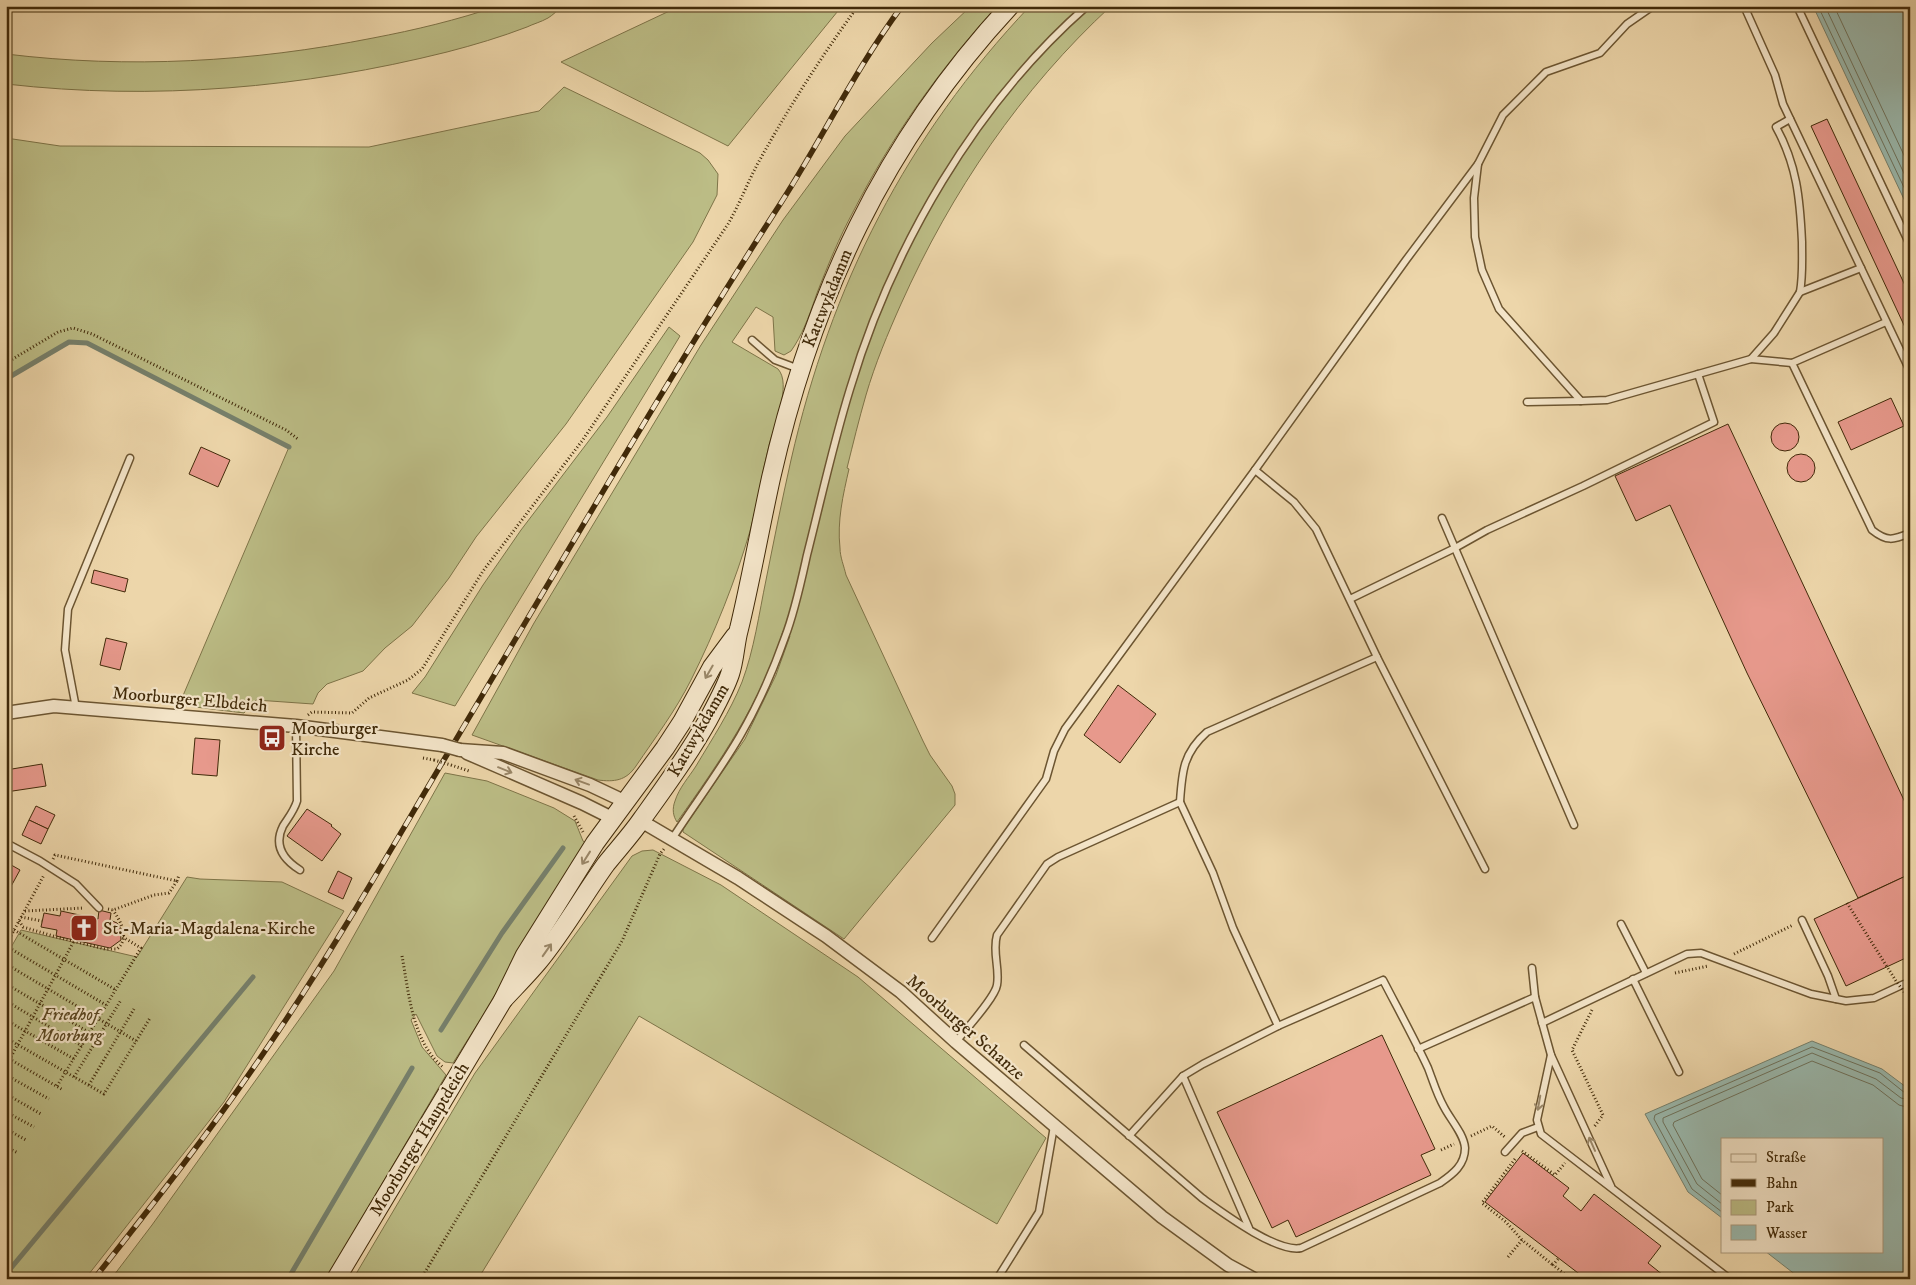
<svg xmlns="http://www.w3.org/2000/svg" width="1916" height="1285" font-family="'IM FELL DW Pica',serif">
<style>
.green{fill:#bcbd86;stroke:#7e7448}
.water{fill:#9ab9ae;stroke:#76806c}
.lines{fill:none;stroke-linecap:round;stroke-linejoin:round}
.shore{stroke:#6e725c;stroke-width:1}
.stream{stroke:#76806c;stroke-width:5}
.building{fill:#e7998c;stroke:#412a09}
.lane-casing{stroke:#6c5531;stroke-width:9}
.street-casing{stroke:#6c5531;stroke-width:15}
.secondary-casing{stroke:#412a09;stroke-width:20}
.path{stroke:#412a09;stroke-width:3;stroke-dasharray:1 2.5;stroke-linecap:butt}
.lane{stroke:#f3e4c8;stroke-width:6}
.street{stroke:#f3e4c8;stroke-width:12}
.secondary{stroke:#f3e4c8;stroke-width:18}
.rail-casing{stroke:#412a09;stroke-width:5.5}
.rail{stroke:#f3e4c8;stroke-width:4;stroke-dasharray:11;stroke-linecap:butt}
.street-bridge-casing{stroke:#6c5531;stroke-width:15;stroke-linecap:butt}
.path-bridge{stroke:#412a09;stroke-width:3;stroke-dasharray:1 2.5;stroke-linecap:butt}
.street-bridge{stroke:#f3e4c8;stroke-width:12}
.oneway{stroke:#9a8768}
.labels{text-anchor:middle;stroke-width:4.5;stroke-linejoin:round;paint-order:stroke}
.street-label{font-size:18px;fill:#412a09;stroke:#f3e4c8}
.poi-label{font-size:18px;fill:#412a09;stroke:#f3e4c8;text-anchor:start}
.park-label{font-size:18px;font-style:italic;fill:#5a4722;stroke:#f3e4c8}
</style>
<rect width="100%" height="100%" fill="#edd6aa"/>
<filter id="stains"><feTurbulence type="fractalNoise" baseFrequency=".004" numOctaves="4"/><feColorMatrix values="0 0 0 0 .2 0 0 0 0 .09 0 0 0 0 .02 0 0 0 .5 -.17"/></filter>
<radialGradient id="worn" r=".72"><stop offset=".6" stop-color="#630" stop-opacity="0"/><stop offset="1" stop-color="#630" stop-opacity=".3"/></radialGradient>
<g class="green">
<path d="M498,6H562C558,10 553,15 548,18C541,22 533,24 527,27C501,37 474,45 447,52C303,88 154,101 6,84V54C129,69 252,62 373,38C415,30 457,20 498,6Z"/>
<polygon points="680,6 842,6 728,146 561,62"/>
<path d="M971,6H997C939,70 892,136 853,212C839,238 828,265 817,293C811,310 805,329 795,345L791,351L784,355L775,351L773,317L756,307L732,342L778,369C792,384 774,427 769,445C762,473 758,503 750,531C735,582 715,632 691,680C676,710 655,738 636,766C626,781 614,782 598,780L472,735L534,623L701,345L783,220L845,136L932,43Z"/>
<path d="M1030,6H1111C1021,89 951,192 901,304C888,333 875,364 866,395C859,419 853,444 847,468L849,469C843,495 837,521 840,548C840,557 844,566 846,575L923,741L930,755L952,786L955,794V805L844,939L683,832V829L745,739L776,675L790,636L783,631C762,701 719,763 677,822C673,816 672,809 675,801C679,788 689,777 696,766C712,739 730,712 742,682C754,650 759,614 766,580C774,540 782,500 791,460C831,285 906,137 1030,6Z"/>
<polygon points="564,87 700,153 708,160 718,174 717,195 693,242 566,424 476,537 449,578 412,626 385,648 363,671 327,684 318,693 313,704 256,700 244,713 179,705 289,447 87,343 69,342 6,379 6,138 60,146 369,147 539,111"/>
<polygon points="669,327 680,336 455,706 412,693 425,677 483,585 521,530 607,417"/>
<polygon points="445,773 487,781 554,808 575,821 583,841 587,844 511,971 453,1063 445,1062 437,1056 416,1014 411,1020 422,1047 446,1075 326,1279 111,1279 152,1225 334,971"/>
<polygon points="653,850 721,885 858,977 1046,1138 997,1224 639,1016 478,1279 353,1279 475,1073 632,856 642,851"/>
<polygon points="187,877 200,879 282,882 344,911 224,1102 85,1279 6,1279 6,956 21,930 137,957"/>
</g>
<g class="water">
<polygon points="1813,6 1910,6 1910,212"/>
<polygon points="1812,1041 1882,1069 1910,1090 1910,1279 1801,1279 1765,1251 1882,1251 1882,1139 1722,1139 1722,1218 1688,1192 1645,1114"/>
</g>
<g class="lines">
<g class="shore">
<polyline points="1818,6 1910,200"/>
<polyline points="1825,6 1910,186"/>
<polyline points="1834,6 1910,168"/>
<polyline points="1722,1195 1702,1179 1673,1125 1674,1122 1812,1061 1873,1085 1899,1105 1910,1108"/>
<polyline points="1722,1204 1697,1184 1663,1122 1663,1118 1812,1053 1876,1079 1901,1098 1910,1100"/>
<polyline points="1722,1212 1692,1189 1654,1119 1655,1115 1812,1047 1880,1073 1905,1093 1910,1094"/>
</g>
<g class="stream">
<polyline points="6,379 69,342 87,343 289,447"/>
<polyline points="441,1030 502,933 563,848"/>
<polyline points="6,1274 253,977"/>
<polyline points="288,1279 412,1068"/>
</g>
</g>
<g class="building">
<polygon points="1827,119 1910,296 1910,338 1811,126"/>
<polygon points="1891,398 1904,426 1851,450 1838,422"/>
<circle cx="1785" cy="437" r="14"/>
<polygon points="1728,424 1910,813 1910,874 1858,898 1747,673 1670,505 1636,521 1615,476"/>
<polygon points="201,447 230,460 218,487 189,474"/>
<circle cx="1801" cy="468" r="14"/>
<polygon points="94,570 128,579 125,592 91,583"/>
<polygon points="106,638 127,643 120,670 100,665"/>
<polygon points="1118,685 1156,714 1120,763 1084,735"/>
<polygon points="195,738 220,740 217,776 192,774"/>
<polygon points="42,764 46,786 6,792 6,770"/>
<polygon points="36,806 55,815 48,829 29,820"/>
<polygon points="307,809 332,825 331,826 341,834 322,861 287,836"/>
<polygon points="29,820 48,829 41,844 22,835"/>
<polygon points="6,862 20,870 9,890 6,889"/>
<polygon points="338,871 352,878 343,899 328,892"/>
<polygon points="1910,874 1910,956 1846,986 1814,919"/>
<polygon points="99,910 111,913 110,920 117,923 120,927 121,940 110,948 56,936 57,930 41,927 44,913 60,916 61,911 98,919"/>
<polygon points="1382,1035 1435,1149 1421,1155 1431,1175 1296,1237 1288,1220 1272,1228 1217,1112"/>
<polygon points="1523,1153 1569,1188 1563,1196 1581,1211 1594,1194 1661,1246 1648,1263 1668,1279 1580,1279 1582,1276 1485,1202"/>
</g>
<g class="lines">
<defs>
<g id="lane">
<polyline points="1744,6 1775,75 1783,104 1910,371"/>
<polyline points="1797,6 1910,245"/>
<path d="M1790,119L1776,127C1797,165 1800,199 1802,242C1802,260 1803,275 1800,292"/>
<polyline points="1478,164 1474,198 1475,237 1482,270 1499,309 1581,401 1607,400 1751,359"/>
<path d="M1886,322L1792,363L1872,530C1887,542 1893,540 1910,533"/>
<polyline points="752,340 775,360 799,369"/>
<polyline points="1792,363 1751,359 1774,333 1800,292 1861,268"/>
<polyline points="1527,402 1581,401"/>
<polyline points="1255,470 1406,260 1478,164 1503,115 1546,72 1600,53 1627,24 1653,6"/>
<polyline points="1442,518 1574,825"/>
<polyline points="1350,599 1455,548 1487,530 1583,486 1714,422 1698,374"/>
<polyline points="76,708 65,650 68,609 130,458"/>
<path d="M296,726L297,801C294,811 288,818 283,826C273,846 284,860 300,870"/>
<path d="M1180,802C1182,772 1183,753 1207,732L1377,657"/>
<path d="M672,839C694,805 719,772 740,736C758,705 773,671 785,637C795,611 801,582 807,555C821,500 833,444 850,389C892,248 975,104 1087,6"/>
<polyline points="6,843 40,861 76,884 99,908"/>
<polyline points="1802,920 1828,976 1836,999"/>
<polyline points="1621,924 1646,973"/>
<polyline points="932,938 1046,779 1054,751 1065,729 1255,470 1294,502 1316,529 1377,657 1485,869"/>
<polyline points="1532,968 1535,997 1551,1055 1611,1186"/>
<polyline points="1633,979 1679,1072"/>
<polyline points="1542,1023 1687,954 1701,953 1811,994 1846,1001 1874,998 1904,984 1910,987"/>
<path d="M956,1042C965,1030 995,998 997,985C1000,968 992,952 997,935L1047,864L1058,857L1180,802L1213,873L1233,928L1278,1026L1203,1064L1183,1076L1129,1136"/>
<path d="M1024,1045L1202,1198C1223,1213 1277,1253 1301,1248L1440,1183C1453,1174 1465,1165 1465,1148C1464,1134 1450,1119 1444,1107C1437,1095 1433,1081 1428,1068C1414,1038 1398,1009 1383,980L1278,1026"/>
<polyline points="1418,1049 1535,997"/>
<polyline points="1551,1055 1537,1120 1541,1134 1730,1279"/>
<polyline points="1183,1076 1249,1228"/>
<polyline points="1505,1152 1522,1133 1538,1127"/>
<polyline points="997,1279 1039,1212 1054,1126"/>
</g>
<g id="street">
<polyline points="6,713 54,706 296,726 442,745"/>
<polyline points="460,750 503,753 590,785 626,802"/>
<polyline points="467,753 582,803 614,819"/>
<polyline points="641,821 738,878 826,936 901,992 956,1042 1162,1217 1228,1265 1254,1279"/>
</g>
<g id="secondary">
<path d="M503,1000C515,987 527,975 538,962C563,932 583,896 606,864C618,849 631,835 642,819C665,787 689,754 708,720C716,705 725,689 730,674C735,659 735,643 739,629C751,579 760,528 771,478C812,298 883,143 1010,6"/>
<polyline points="336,1279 503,1000 525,955 595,843 665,748 682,722 712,667 735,636"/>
</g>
</defs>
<use href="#lane" class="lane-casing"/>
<use href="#street" class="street-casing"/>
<use href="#secondary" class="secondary-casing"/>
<g class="path">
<polyline points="6,363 58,332 73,328 92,334 286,430 298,439"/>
<path d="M308,715L312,712L352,713L369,698L408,680L422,669L483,571L582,441L728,224C739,205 747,184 757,165C787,110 821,57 858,6"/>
<polyline points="423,758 434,760"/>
<polyline points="451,765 469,771"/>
<polyline points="574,816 583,832"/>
<polyline points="53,859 55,855 177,881 169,893 154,895 113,910 108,909"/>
<polyline points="177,881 179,875"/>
<polyline points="25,911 84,908"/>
<polyline points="21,917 42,921"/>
<path d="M19,921L23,927L53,936L105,949H117C130,938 121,922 113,910"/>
<polyline points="14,930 116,990"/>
<polyline points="6,945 44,875"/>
<polyline points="6,946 106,1005"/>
<polyline points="1734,954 1793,925"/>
<path d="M402,956C409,993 412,1043 444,1068"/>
<polyline points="6,964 136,1041"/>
<polyline points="1675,973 1708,966"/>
<polyline points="6,984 90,1033"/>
<polyline points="6,1001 82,1046"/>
<polyline points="1592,1010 1572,1050 1603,1115 1594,1127"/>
<polyline points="6,1020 74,1059"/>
<polyline points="6,1038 104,1094 150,1018"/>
<polyline points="6,1057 63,1090"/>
<polyline points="6,1066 74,941"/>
<polyline points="6,1075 49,1099"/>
<polyline points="74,1077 121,1000"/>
<polyline points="89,1085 134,1009"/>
<polyline points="57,1086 141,948 121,936"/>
<polyline points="6,1094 41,1114"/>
<polyline points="6,1112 34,1127"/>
<polyline points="6,1129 26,1140"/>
<polyline points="1471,1136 1492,1126 1506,1138"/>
<polyline points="6,1147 18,1153"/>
<polyline points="1441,1150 1454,1144"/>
<polyline points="1522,1151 1555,1175 1565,1163"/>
<polyline points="1515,1159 1482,1203 1506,1222 1522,1240"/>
<polyline points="1508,1257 1522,1240 1553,1265"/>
<polyline points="1558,1259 1553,1265 1571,1279"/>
<polyline points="421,1279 622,941 660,854 664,849"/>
</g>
<use href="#lane" class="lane"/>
<use href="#street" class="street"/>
<use href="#secondary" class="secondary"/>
<defs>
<path id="rail" d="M94,1279C154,1203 213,1128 267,1048C331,954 387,856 445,758C554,575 660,391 775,212C820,144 853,72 902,6"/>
</defs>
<use href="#rail" class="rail-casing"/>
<use href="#rail" class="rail"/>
<defs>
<polyline id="street-bridge" points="442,745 460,750"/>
</defs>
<use href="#street-bridge" class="street-bridge-casing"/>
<g class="path-bridge">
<polyline points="434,760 451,765"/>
<polyline points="1847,903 1896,981 1910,1000"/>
</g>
<use href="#street-bridge" class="street-bridge"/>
</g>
<defs><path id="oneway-shaft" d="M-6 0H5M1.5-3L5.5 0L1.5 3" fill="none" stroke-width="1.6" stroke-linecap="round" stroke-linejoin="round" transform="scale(1.25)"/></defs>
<g class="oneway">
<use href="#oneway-shaft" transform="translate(709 672) rotate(120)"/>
<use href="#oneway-shaft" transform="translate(505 770) rotate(22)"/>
<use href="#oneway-shaft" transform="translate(582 782) rotate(-160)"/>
<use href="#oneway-shaft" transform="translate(586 858) rotate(122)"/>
<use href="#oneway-shaft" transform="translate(547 950) rotate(-55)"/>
<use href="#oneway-shaft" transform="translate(1539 1103) rotate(100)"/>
<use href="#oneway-shaft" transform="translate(1592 1144) rotate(-114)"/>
</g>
<defs>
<symbol id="bus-square" viewBox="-11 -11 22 22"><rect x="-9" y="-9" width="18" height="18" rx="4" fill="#8f2418" stroke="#f3e4c8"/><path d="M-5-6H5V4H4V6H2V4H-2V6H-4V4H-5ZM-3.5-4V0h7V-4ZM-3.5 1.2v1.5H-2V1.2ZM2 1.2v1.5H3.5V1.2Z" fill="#fff"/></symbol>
<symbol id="church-square" viewBox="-11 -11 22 22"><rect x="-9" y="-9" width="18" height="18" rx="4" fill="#8f2418" stroke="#f3e4c8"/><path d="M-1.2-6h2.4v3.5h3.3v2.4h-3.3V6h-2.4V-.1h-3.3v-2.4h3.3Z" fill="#fff"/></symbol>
</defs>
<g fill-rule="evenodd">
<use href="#bus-square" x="256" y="722" width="32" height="32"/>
<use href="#church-square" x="68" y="912" width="32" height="32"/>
</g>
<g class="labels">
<g class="street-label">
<text transform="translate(827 298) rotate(-68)" y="6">Kattwykdamm</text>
<text transform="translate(190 699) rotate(5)" y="6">Moorburger Elbdeich</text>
<text transform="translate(698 730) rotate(-60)" y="6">Kattwykdamm</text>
<text transform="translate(966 1027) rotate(41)" y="6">Moorburger Schanze</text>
<text transform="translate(419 1139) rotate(-59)" y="6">Moorburger Hauptdeich</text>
</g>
<g class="poi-label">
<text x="291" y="734">Moorburger<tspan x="291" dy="21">Kirche</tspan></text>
<text x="103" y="934">St.-Maria-Magdalena-Kirche</text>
</g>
<g class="park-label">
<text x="70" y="1020">Friedhof<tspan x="70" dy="21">Moorburg</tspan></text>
</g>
</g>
<rect width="1916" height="1285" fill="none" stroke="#edd6aa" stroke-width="25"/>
<rect x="8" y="8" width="1901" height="1270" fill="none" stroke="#412a09" stroke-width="2.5"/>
<rect x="12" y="12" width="1891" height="1260" fill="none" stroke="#412a09"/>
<rect x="1721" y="1138" width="162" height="115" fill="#f3e4c8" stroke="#ac9a7c"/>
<rect x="1731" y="1154" width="25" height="8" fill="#f3e4c8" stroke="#ac9a7c"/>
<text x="1766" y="1162" font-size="15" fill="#412a09">Straße</text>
<rect x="1731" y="1179" width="25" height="8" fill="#412a09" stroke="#ac9a7c"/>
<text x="1766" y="1188" font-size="15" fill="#412a09">Bahn</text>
<rect x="1731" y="1200" width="25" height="15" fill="#bcbd86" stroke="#ac9a7c"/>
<text x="1766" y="1212" font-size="15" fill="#412a09">Park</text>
<rect x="1731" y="1225" width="25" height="15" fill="#9ab9ae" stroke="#ac9a7c"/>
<text x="1766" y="1238" font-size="15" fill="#412a09">Wasser</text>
<rect width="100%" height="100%" filter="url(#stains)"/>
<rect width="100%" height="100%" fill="url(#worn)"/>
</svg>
